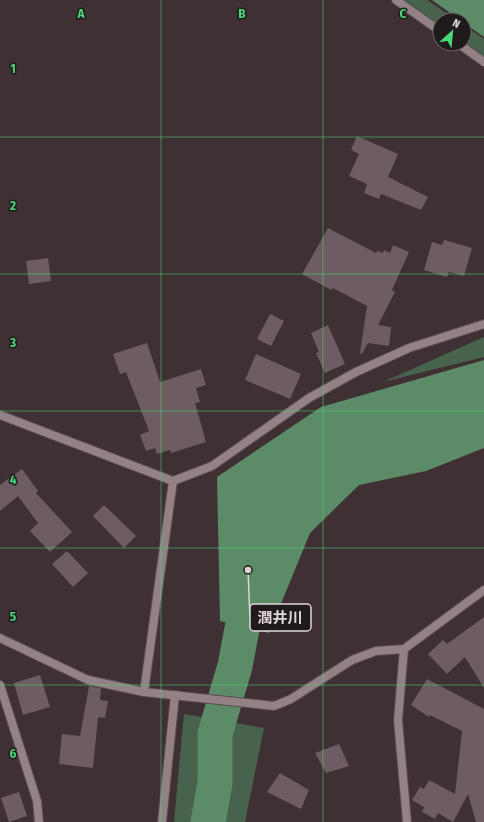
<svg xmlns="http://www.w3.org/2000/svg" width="484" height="822" font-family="'Fira Sans Condensed','Noto Sans JP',sans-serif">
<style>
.green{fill:#47634d}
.water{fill:#5c8b67}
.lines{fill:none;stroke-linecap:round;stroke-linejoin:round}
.river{stroke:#5c8b67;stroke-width:35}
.building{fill:#6d5c61}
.lane-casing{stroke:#594c50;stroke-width:10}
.street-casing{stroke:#594c50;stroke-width:10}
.lane{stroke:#938185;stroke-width:8}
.street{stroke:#938185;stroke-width:8}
.grid{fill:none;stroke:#48d779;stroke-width:1;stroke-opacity:0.55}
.grid-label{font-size:13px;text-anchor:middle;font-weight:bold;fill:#48d779;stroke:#211a1c;stroke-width:3;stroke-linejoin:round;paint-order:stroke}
.leader{fill:none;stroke:#e0d6d9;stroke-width:1.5}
.callout-dot{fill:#e0d6d9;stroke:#211a1c;stroke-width:1.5}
.callout{fill:#211a1c;stroke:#e0d6d9;stroke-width:1.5}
.callout-label{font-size:15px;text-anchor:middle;font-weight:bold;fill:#e0d6d9}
</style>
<rect width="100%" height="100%" fill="#3f3034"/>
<g class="green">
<polygon points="403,0 427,0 456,20 440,20 440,26"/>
<polygon points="464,25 484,39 484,58 464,43"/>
<polygon points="484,337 484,357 383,382"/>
<polygon points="184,714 264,728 245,822 174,822"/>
</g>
<g class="water">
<polygon points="432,0 484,0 484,37 464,23 464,20 460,20"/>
<polygon points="484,360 484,448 426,471 359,485 310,533 269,633 220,621 217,477 321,407"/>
</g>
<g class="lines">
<polyline class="river" points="208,822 215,783 215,734 235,666 244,618 247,579"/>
</g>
<g class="building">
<polygon points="357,136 398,154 388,177 428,197 421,210 381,194 379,199 364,193 367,184 349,176 359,154 351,150"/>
<polygon points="328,228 376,253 377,251 383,253 384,250 390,253 393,245 409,252 392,290 395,292 378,325 391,327 389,346 368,343 362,354 360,353 367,306 333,288 331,290 302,274"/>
<polygon points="444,240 472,248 464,276 449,272 447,277 424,270 432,242 442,245"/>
<polygon points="48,258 51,281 29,284 26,261"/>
<polygon points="270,314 284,321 271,346 257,339"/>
<polygon points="328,325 345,364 325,373 316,353 319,352 311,333"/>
<polygon points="147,343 160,382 201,369 206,385 196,388 200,402 195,403 206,442 171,453 170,450 157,454 155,448 146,451 140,435 149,431 126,372 120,374 113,354"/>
<polygon points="256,354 301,374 290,399 245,380"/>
<polygon points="22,469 38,491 36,493 72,532 50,552 30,531 38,523 18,496 0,511 0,485"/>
<polygon points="104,505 136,536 124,548 93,516"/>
<polygon points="67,551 88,573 73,587 52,564"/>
<polygon points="484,617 484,688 465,657 447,674 428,654 443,640 447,644"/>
<polygon points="40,675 50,707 23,715 14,683"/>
<polygon points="427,679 484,709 484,822 476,822 468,794 453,822 438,813 435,819 422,812 424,807 412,800 420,787 424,789 429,780 455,794 462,731 430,715 429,717 411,705"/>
<polygon points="89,686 101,688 100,700 108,701 105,718 98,717 93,768 59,764 62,734 80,736"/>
<polygon points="339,744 349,766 326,773 315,753"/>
<polygon points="280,773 309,790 301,809 267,792"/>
<polygon points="19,792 27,816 9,822 1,798"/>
</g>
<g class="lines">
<defs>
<polyline id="lane" points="0,685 37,801 39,822"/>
<g id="street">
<polyline points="396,0 440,31"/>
<polyline points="459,44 484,62"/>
<polyline points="0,415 173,481 144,692"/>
<polyline points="173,481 212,466 309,398 356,372 409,348 484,324"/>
<polyline points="0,638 88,680 144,692 274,706 291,699 352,660 376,651 404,649 484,590"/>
<polyline points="404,649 398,720 407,822"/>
<polyline points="162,822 175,695"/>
</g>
</defs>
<use href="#lane" class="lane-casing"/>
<use href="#street" class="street-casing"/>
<use href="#lane" class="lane"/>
<use href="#street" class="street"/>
</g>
<path class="grid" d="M161,0V822M323,0V822M0,137H484M0,274H484M0,411H484M0,548H484M0,685H484"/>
<g class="grid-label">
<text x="81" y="18">A</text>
<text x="242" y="18">B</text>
<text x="403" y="18">C</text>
<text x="13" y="73">1</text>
<text x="13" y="210">2</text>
<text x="13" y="347">3</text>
<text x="13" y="484">4</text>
<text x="13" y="621">5</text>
<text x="13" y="758">6</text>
</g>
<path class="leader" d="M248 570L250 618"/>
<circle class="callout-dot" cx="248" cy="570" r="4"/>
<rect class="callout" x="250" y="604" width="61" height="27" rx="4"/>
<g class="callout-label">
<text x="280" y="623">潤井川</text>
</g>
<g transform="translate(452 32) rotate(27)"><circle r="19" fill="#211a1c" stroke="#6d6568"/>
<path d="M0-3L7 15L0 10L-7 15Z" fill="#48d779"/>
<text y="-6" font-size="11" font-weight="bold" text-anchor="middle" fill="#e0d6d9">N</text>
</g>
</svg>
